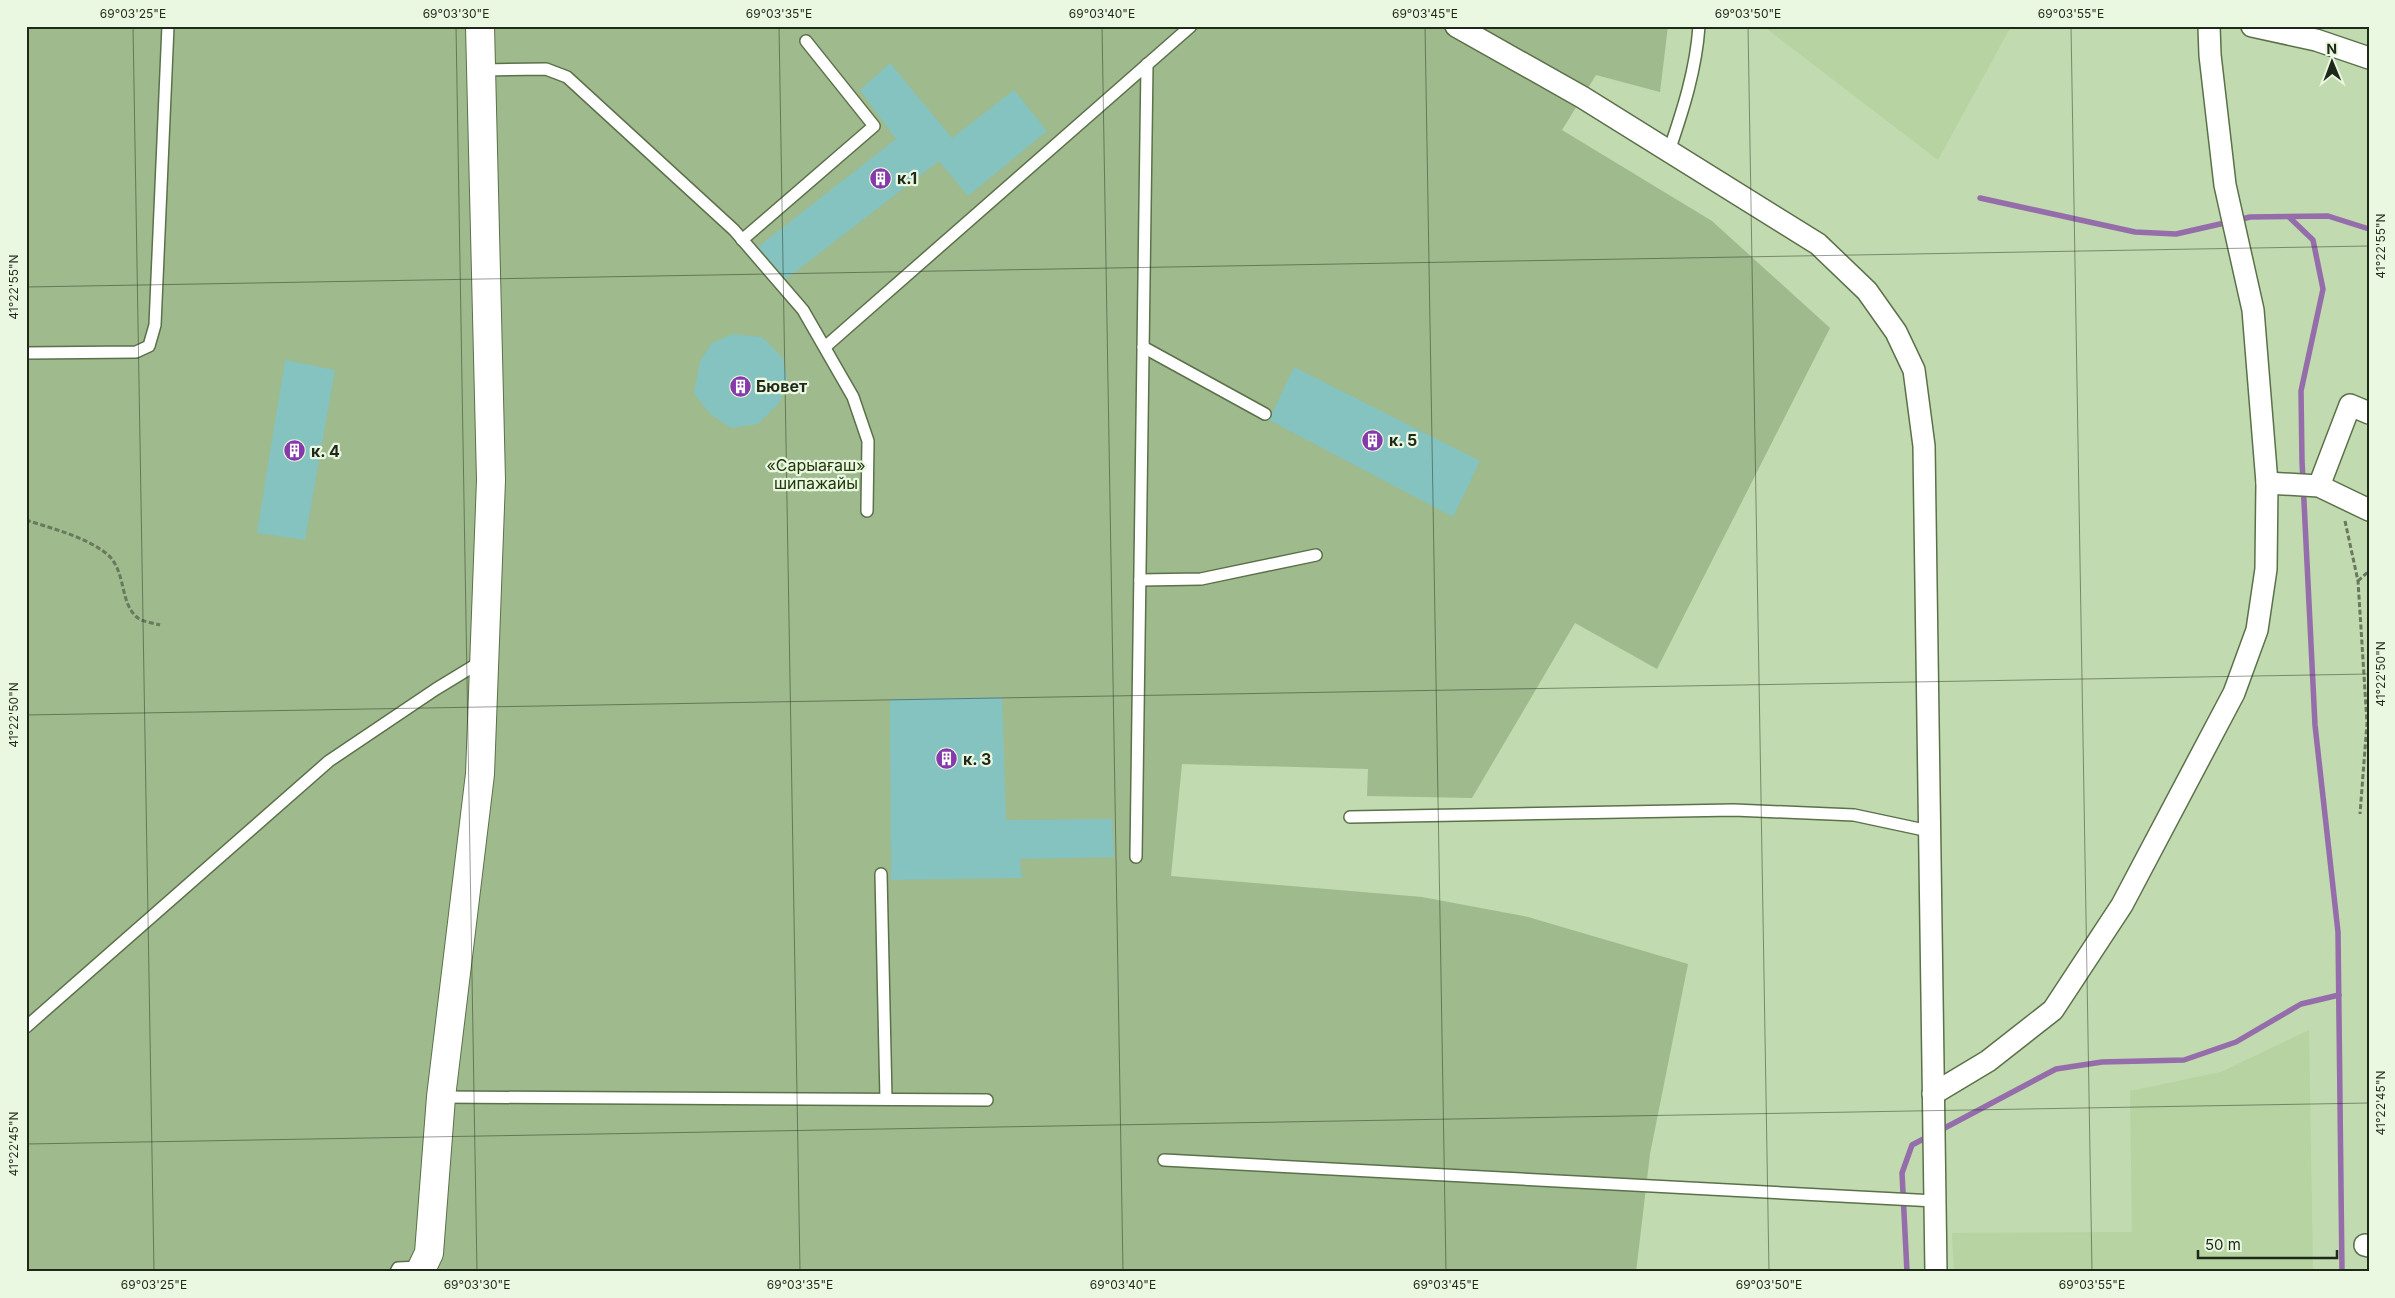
<svg xmlns="http://www.w3.org/2000/svg" width="2395" height="1298" font-family="Inter,sans-serif">
<style>
.built{fill:#b6d3a1}
.green{fill:#9fba8c}
.lines{fill:none;stroke-linecap:round;stroke-linejoin:round}
.stream{stroke:#946daa;stroke-width:5.5}
.building{fill:#84c3c0}
.service-casing{stroke:#5b714a;stroke-width:14}
.minor-casing{stroke:#5b714a;stroke-width:24}
.secondary-casing{stroke:#5b714a;stroke-width:30}
.path{stroke:#68795d;stroke-width:3;stroke-dasharray:5 2.5;stroke-linecap:butt}
.service{stroke:#fff;stroke-width:11}
.minor{stroke:#fff;stroke-width:21}
.secondary{stroke:#fff;stroke-width:28}
.ticks{fill:none;stroke:#1f2919;stroke-width:1;stroke-opacity:0.45}
.labels{text-anchor:middle;stroke-width:4.5;stroke-linejoin:round;paint-order:stroke}
.poi-label{font-size:16px;font-weight:bold;fill:#1f2919;stroke:#eaf7e1;text-anchor:start}
.park-label{font-size:16px;fill:#213909;stroke:#eaf7e1}
.neatline{fill:none;stroke:#1f2919;stroke-width:2}
.ticks-label{font-size:12px;text-anchor:middle;fill:#1f2919}
</style>
<rect width="100%" height="100%" fill="#c1daaf"/>
<g class="built">
<polygon points="1763,26 2011,26 1938,160"/>
<polygon points="2309,1030 2313,1272 1954,1272 1952,1233 2132,1232 2130,1091 2221,1072"/>
</g>
<polygon class="green" points="26,26 1668,26 1660,92 1596,75 1562,130 1712,221 1830,328 1657,669 1575,623 1472,798 1367,796 1368,769 1182,764 1171,876 1422,897 1528,917 1688,964 1650,1154 1636,1272 26,1272"/>
<g class="lines">
<g class="stream">
<polyline points="1980,198 2135,232 2176,234 2229,222"/>
<polyline points="2289,217 2313,240 2323,289 2301,391 2302,461 2315,725 2338,932 2342,1272"/>
<polyline points="2238,220 2250,217 2328,216 2369,229"/>
<polyline points="1939,1131 2056,1069 2102,1062 2184,1060 2236,1042 2301,1004 2339,995"/>
<polyline points="1907,1272 1902,1173 1912,1145 1929,1136"/>
</g>
</g>
<g class="building">
<polygon points="890,63 952,138 1014,90 1047,131 968,196 939,161 786,279 758,247 896,139 860,90"/>
<polygon points="733,334 762,337 783,358 787,378 780,402 758,424 731,428 710,414 694,393 700,361 712,343"/>
<polygon points="285,360 335,370 305,540 257,533"/>
<polygon points="1294,367 1480,461 1453,517 1269,420"/>
<polygon points="1002,697 1006,820 1112,819 1114,857 1020,859 1022,878 891,880 890,699"/>
</g>
<g class="lines">
<defs>
<g id="service">
<polyline points="481,70 546,69 567,77 734,230 803,310 853,397 868,441 867,511"/>
<path d="M1669,151C1683,110 1696,70 1699,26"/>
<polyline points="742,240 874,126 806,41"/>
<polyline points="825,347 1191,26"/>
<polyline points="1143,347 1265,414"/>
<polyline points="26,353 136,352 149,346 155,325 168,26"/>
<polyline points="1140,580 1201,579 1316,555"/>
<polyline points="1350,817 1734,810 1854,815 1929,831"/>
<polyline points="1136,857 1147,64"/>
<polyline points="881,874 886,1099"/>
<polyline points="26,1027 329,761 436,689 482,661"/>
<polyline points="441,1097 987,1100"/>
<polyline points="1164,1160 1935,1201"/>
<polyline points="396,1272 398,1268 421,1267"/>
</g>
<g id="minor">
<polyline points="1456,26 1582,97 1818,244 1867,291 1896,332 1914,370 1924,446 1936,1272"/>
<polyline points="2252,26 2316,40 2369,58"/>
<polyline points="2267,483 2319,486 2369,510"/>
<polyline points="2319,486 2350,405 2369,413"/>
<polyline points="1933,1094 1988,1061 2053,1010 2122,905 2234,693 2257,630 2266,569 2267,483 2253,310 2225,185 2210,55 2209,26"/>
<polyline points="2365,1245 2369,1246"/>
</g>
<polyline id="secondary" points="420,1272 429,1253 441,1097 480,774 491,480 480,26"/>
</defs>
<use href="#service" class="service-casing"/>
<use href="#minor" class="minor-casing"/>
<use href="#secondary" class="secondary-casing"/>
<g class="path">
<path d="M26,520C53,529 84,536 107,554C127,571 119,604 138,618C143,622 154,623 160,625"/>
<polyline points="2345,521 2358,581 2367,723 2360,814"/>
<polyline points="2358,581 2369,571"/>
</g>
<use href="#service" class="service"/>
<use href="#minor" class="minor"/>
<use href="#secondary" class="secondary"/>
</g>
<path class="ticks" d="M133,26L154,1272M456,26L477,1272M779,26L800,1272M1102,26L1123,1272M1425,26L1446,1272M1748,26L1769,1272M2071,26L2092,1272M26,287L2369,246M26,715L2369,674M26,1144L2369,1103"/>
<defs>
<symbol id="building-disc" viewBox="-11 -11 22 22"><circle r="9.5" fill="#8539aa" stroke="#eaf7e1"/><path d="M-4-6H4V6H1V3H-1V6H-4ZM-2.5-4.3h1.7v1.8h-1.7ZM.8-4.3h1.7v1.8H.8ZM-2.5-1h1.7V.8h-1.7ZM.8-1h1.7V.8H.8Z" fill="#fff"/></symbol>
</defs>
<g fill-rule="evenodd">
<use href="#building-disc" x="868" y="166" width="25" height="25"/>
<use href="#building-disc" x="728" y="374" width="25" height="25"/>
<use href="#building-disc" x="1360" y="428" width="25" height="25"/>
<use href="#building-disc" x="282" y="438" width="25" height="25"/>
<use href="#building-disc" x="934" y="746" width="25" height="25"/>
</g>
<g class="labels">
<g class="poi-label">
<text x="897" y="184">к.1</text>
<text x="756" y="392">Бювет</text>
<text x="1389" y="446">к. 5</text>
<text x="311" y="457">к. 4</text>
<text x="963" y="765">к. 3</text>
</g>
<g class="park-label">
<text x="816" y="471">«Сарыағаш»<tspan x="816" dy="18">шипажайы</tspan></text>
</g>
</g>
<rect width="2395" height="1298" fill="none" stroke="#eaf7e1" stroke-width="55"/>
<g transform="translate(2332 62) rotate(359)" stroke="#eaf7e1" stroke-width="4" paint-order="stroke">
<path d="M0-4L9 19L0 12L-9 19Z" fill="#1f2919"/>
<text y="-8" font-size="14" font-weight="bold" text-anchor="middle" fill="#1f2919">N</text>
</g>
<path d="M2198 1250v8h139v-8" fill="none" stroke="#1f2919" stroke-width="2.5"/>
<text x="2205" y="1250" font-size="15" fill="#1f2919" stroke="#eaf7e1" stroke-width="4" paint-order="stroke">50 m</text>
<rect x="28" y="28" width="2340" height="1242" class="neatline"/>
<g class="ticks-label">
<text x="133" y="18">69°03'25"E</text>
<text x="456" y="18">69°03'30"E</text>
<text x="779" y="18">69°03'35"E</text>
<text x="1102" y="18">69°03'40"E</text>
<text x="1425" y="18">69°03'45"E</text>
<text x="1748" y="18">69°03'50"E</text>
<text x="2071" y="18">69°03'55"E</text>
<text transform="translate(2381 246) rotate(-90)" y="4">41°22'55"N</text>
<text transform="translate(14 287) rotate(-90)" y="4">41°22'55"N</text>
<text transform="translate(2381 674) rotate(-90)" y="4">41°22'50"N</text>
<text transform="translate(14 715) rotate(-90)" y="4">41°22'50"N</text>
<text transform="translate(2381 1103) rotate(-90)" y="4">41°22'45"N</text>
<text transform="translate(14 1144) rotate(-90)" y="4">41°22'45"N</text>
<text x="154" y="1289">69°03'25"E</text>
<text x="477" y="1289">69°03'30"E</text>
<text x="800" y="1289">69°03'35"E</text>
<text x="1123" y="1289">69°03'40"E</text>
<text x="1446" y="1289">69°03'45"E</text>
<text x="1769" y="1289">69°03'50"E</text>
<text x="2092" y="1289">69°03'55"E</text>
</g>
</svg>
